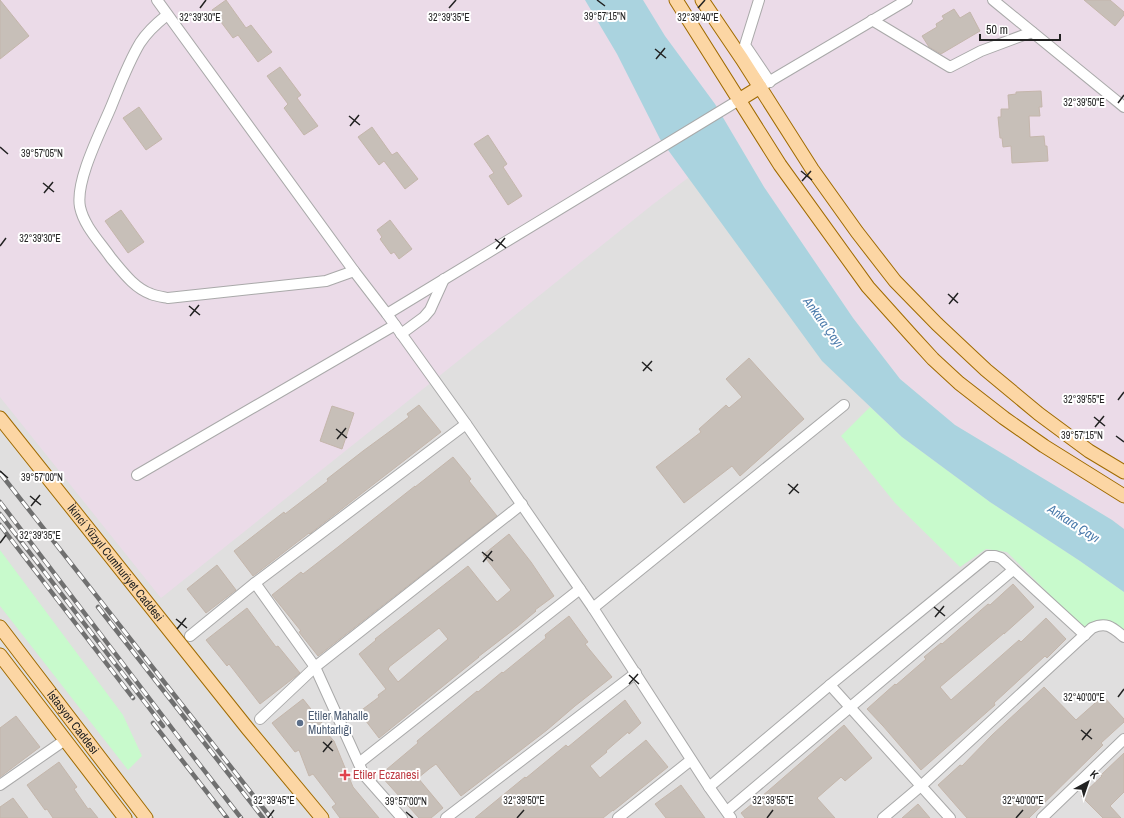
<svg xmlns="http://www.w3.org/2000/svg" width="1124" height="818" font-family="'Archivo Narrow',sans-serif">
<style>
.residential{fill:#e0dfdf}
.industrial{fill:#ebdbe8}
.park{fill:#c8facc}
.water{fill:#aad3df}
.building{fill:#c7bfb8;stroke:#c4b6ab;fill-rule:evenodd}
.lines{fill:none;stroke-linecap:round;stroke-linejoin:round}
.minor-casing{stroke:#a9a9a9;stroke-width:12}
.major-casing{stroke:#a06b00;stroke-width:15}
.minor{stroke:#fff;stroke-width:10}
.major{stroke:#fcd6a4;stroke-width:13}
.rail-casing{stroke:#707070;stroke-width:4.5}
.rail{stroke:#fff;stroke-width:3;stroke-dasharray:9;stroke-linecap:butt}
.ticks{fill:none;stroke:#222;stroke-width:1.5}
.service-dot{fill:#5c6f8a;stroke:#fff;stroke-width:1.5}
.health-dot{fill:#e0444e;stroke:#fff;stroke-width:1.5}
.labels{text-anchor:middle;stroke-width:4;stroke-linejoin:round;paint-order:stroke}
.street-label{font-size:12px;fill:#222;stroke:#fff}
.service-label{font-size:12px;fill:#4e5e75;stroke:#fff;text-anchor:start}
.health-label{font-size:12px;fill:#be3a42;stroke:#fff;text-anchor:start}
.water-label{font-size:13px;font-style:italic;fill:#4a7aab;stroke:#fff}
.ticks-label{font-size:10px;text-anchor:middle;fill:#222;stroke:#fff;stroke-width:4;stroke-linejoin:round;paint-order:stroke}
</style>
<rect width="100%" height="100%" fill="#f2efe9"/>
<rect class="residential" x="0" y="0" width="1124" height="818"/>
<polygon class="industrial" points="0,0 1124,0 1124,529 1112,520 955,425 900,379 853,318 764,187 737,141 652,205 448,369 161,598 0,397"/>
<g class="park">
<polygon points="870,407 902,437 990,502 1080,561 1124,592 1124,635 1094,625 1082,627 1007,552 986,549 960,567 895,503 841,436"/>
<polygon points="0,550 123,715 142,756 128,770 0,606"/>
</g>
<polygon class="water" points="585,0 643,0 665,36 715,104 764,187 853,318 900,379 955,425 1112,520 1124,529 1124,592 1080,561 990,502 902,437 822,361 660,139 617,54"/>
<g class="building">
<polygon points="0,0 29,36 0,59"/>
<polygon points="226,0 246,28 251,25 272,52 258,62 238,35 233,38 212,10"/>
<polygon points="1084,0 1110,0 1124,12 1124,15 1115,26"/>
<polygon points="954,9 960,18 970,12 980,31 941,54 929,47 922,36 937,27 936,24 944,19 942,16"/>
<polygon points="280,67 301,95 297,98 318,126 304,135 284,108 288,104 267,76"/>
<polygon points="1041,91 1042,107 1039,107 1040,116 1029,116 1030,137 1044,136 1045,146 1047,146 1048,161 1012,163 1011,146 1003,147 1002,138 1000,138 998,117 1001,117 1001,109 1009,109 1008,95 1016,94 1016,92"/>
<polygon points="139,107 162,139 146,150 123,118"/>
<polygon points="372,127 392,155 397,152 418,179 405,189 384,161 379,165 358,137"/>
<polygon points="488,135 507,164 503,167 522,196 508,205 489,176 494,173 474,144"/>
<polygon points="121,210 144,242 128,253 105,221"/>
<polygon points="390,220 412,249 399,259 394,252 391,254 380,239 382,237 377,230"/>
<polygon points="749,358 804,419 740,476 732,466 684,503 656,467 701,432 699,429 726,405 729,408 742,397 726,379"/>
<polygon points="419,405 441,432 312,532 310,534 309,533 253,576 234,551 284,512 285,514 328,481 327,479 363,451 393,429 409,417 407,414"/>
<polygon points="332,406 354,413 342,449 320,441"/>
<polygon points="453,457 471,479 469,481 497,516 318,656 299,632 301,631 272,595 301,572 303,574 338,547 415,486 415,487"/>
<path d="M509,534L531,562L554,596L535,610L536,611L517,627L478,657H479L379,738L359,712L379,697L378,695L386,689L359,654L376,640L375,639L468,566L497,602L511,590L483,555ZM439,628L448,639L398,682L388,669L389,668V667Z"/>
<polygon points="217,565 236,590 206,613 187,589"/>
<polygon points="1013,584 1034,607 1004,634 1004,633 940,687 951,700 1019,640 1021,642 1046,618 1066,639 1047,658 1045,656 994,703 995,705 921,770 883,726 867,709 895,684 896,685 926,659 924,657 941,643 942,644 988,604 990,605"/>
<polygon points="247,608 276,647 278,646 300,673 260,704 229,664 227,666 206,640"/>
<polygon points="569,616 588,642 585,644 612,677 575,706 547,730 461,796 436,764 429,769 418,778 443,808 431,818 419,818 380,775 418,743 417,741 477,691 478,692 502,672 503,673 546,638 545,635"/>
<polygon points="1044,687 1076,720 1103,696 1124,719 1124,722 1101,743 1103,745 1029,818 967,818 938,785 960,765 962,766 992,735"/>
<polygon points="303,699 326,728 324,730 334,741 353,787 379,818 340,818 332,807 336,804 313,774 309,776 299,750 295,752 272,723"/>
<polygon points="625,700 641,723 629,734 628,732 606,751 607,752 590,766 600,778 646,740 668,767 613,811 613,810 603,818 475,818 525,777 526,778 566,745 568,747"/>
<polygon points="16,716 40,747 0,777 0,728"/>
<polygon points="844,725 872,758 845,781 841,777 817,798 835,818 745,818 741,813 768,791"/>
<polygon points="1124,753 1124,792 1110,806 1121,818 1103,818 1081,796 1102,776 1101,775"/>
<polygon points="59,762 77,787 74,789 88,809 90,808 98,818 53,818 47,809 45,810 27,785"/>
<polygon points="681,785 705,818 666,818 655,804"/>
<polygon points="13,798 28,818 0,818 0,807"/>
<polygon points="918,804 930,818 902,818"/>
</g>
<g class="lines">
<defs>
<g id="minor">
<polyline points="157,0 354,271 387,314 466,424 593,608 709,787 731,818"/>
<polyline points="759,0 745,45 770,82"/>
<polyline points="993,0 1124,107"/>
<path d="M167,15C157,23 147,32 140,43C128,63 120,85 111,107C101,131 75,181 80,207C84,226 100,242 111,258C122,271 134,288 151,294C156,296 163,297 168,298L326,281L354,271"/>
<polyline points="872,20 950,67 981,51 1032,32"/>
<polyline points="760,87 907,0"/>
<polyline points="387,314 739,100"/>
<polyline points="401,334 424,317 430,310 444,279"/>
<polyline points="137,475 395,325"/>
<polyline points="255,583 315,667 364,775 402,818"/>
<polyline points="593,608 844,405"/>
<polyline points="190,636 255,583 466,424"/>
<polyline points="830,685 950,818"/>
<polyline points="260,719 315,667 522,504"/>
<polyline points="359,763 580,589"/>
<polyline points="0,785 65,740"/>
<polyline points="709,787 830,685 988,556 995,556 1001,558 1085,635"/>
<polyline points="727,811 1013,570"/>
<polyline points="446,818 636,673"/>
<polyline points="618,818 691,760"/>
<path d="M883,818L921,786L1092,628C1107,621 1113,628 1124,637"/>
<polyline points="1042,818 1124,739"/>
</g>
<g id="major">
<polyline points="676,0 780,165 868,287 912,336 933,359 959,383 1004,418 1044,446 1124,496"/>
<polyline points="702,0 742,59 812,169 857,232 895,281 937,324 986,370 1039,414 1089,451 1124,472"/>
<polyline points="739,100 760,87"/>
<path id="s1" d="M0,418L248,729L322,818"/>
<path id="s2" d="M0,627L146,818"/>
<polyline points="0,655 125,818"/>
</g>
</defs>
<use href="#minor" class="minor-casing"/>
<use href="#major" class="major-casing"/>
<use href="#minor" class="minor"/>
<use href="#major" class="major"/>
<defs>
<g id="rail">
<polyline points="0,473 271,818"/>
<polyline points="0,502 193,756 241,818"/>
<polyline points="0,514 163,726"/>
<polyline points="0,525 133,698"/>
<polyline points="98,607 263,818"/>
<polyline points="153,723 227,818"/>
</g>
</defs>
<use href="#rail" class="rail-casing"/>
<use href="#rail" class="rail"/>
</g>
<path class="ticks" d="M597,0L605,6M200,8L206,0M449,8L456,0M698,8L705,0M655,49L666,58M656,59L665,48M1118,103L1124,95M349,116L360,125M350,126L359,115M0,147L8,154M801,171L812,180M802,181L811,171M43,183L54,192M44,193L53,182M495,239L506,248M0,246L6,238M496,249L505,238M948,294L958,303M949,304L958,293M189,306L200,315M190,316L199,305M642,362L652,371M643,371L652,361M1118,400L1124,392M1094,417L1105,426M1095,427L1104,416M336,429L347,438M1116,436L1124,442M337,439L346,428M0,471L8,478M788,484L799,493M789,494L798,484M30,496L41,505M31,506L40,495M0,543L6,535M482,552L493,561M483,562L492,551M934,607L945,616M935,617L944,606M176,619L187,628M177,629L186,618M629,675L639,684M629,684L638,674M1118,697L1124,689M1081,730L1092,739M1082,740L1091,729M323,742L333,751M323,752L332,741M406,812L413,818M268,818L274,810M517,818L524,810M767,818L773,810M1016,818L1023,810"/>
<circle class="service-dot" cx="300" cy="723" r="4"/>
<path class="health-dot" d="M343 769h4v4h4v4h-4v4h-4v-4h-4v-4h4z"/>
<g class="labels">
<g class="street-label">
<text dy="4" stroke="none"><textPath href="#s1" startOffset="185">İkinci Yüzyıl Cumhuriyet Caddesi</textPath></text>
<text dy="4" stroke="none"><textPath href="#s2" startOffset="120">İstasyon Caddesi</textPath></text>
</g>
<g class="service-label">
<text x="308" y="720">Etiler Mahalle<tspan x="308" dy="14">Muhtarlığı</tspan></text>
</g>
<g class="health-label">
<text x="353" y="779">Etiler Eczanesi</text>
</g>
<g class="water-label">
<text transform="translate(824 322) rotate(54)" y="5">Ankara Çayı</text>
<text transform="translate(1074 523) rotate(33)" y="5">Ankara Çayı</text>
</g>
</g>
<g class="ticks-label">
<text x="605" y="20">39°57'15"N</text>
<text x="200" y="21">32°39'30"E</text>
<text x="449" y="21">32°39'35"E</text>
<text x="698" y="21">32°39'40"E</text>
<text x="1084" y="106">32°39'50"E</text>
<text x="42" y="157">39°57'05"N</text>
<text x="40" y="242">32°39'30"E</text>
<text x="1084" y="403">32°39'55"E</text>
<text x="1082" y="439">39°57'15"N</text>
<text x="42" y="481">39°57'00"N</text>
<text x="40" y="539">32°39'35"E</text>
<text x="1084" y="701">32°40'00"E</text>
<text x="274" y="804">32°39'45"E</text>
<text x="524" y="804">32°39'50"E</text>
<text x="773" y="804">32°39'55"E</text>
<text x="1023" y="804">32°40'00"E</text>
<text x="406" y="805">39°57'00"N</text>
</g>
<g transform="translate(1088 782) rotate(40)" stroke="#ffffff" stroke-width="3" paint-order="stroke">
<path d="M0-3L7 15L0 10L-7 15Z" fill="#222222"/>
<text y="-6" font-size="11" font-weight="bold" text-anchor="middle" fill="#222222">K</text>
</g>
<path d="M980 34v6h80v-6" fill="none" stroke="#222222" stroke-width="2"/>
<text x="986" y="34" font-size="12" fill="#222222" stroke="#ffffff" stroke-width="3" paint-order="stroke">50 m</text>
</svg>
